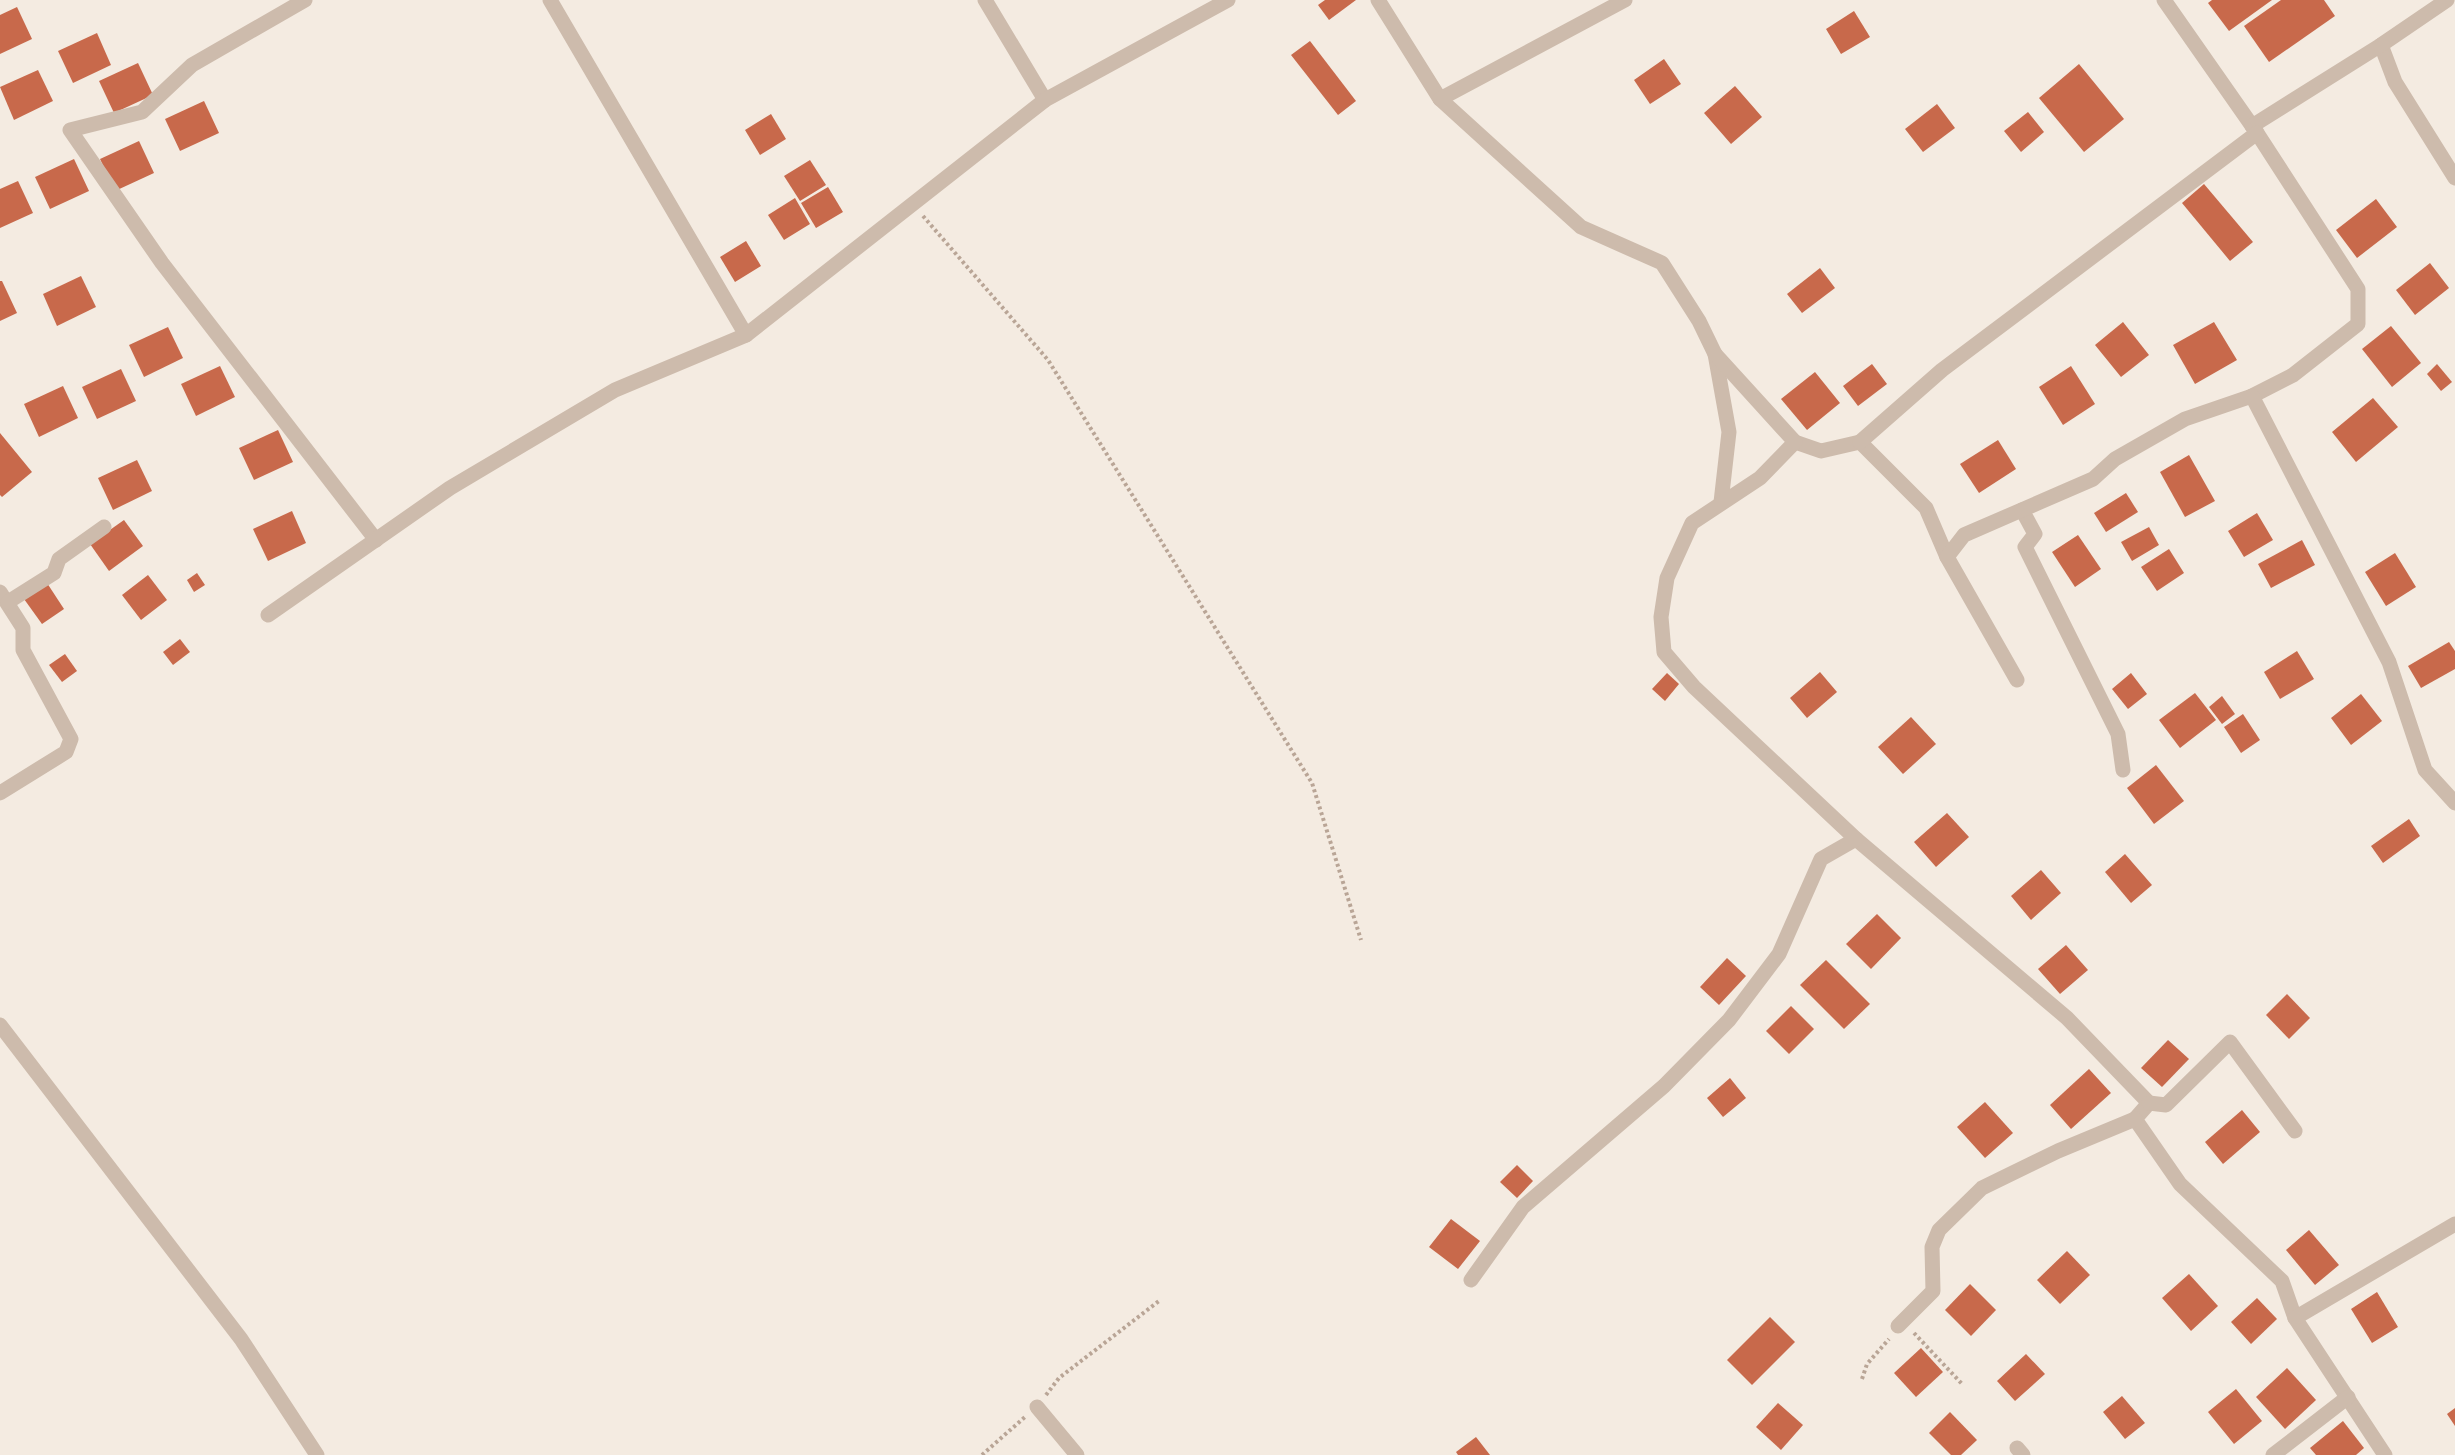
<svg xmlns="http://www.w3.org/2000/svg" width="2455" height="1455" font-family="Commissioner,sans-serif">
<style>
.building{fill:#c8694b}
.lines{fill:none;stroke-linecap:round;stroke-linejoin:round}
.path{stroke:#b9a596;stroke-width:4;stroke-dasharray:3 3;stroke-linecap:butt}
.street{stroke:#cdbbac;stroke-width:15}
</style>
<rect width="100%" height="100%" fill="#f4ebe1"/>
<g class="building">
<polygon points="1325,0 1356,0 1329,20 1318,5"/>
<polygon points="2212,0 2272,0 2229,31 2208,3"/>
<polygon points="2281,0 2324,0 2335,16 2269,62 2244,26"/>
<polygon points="17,7 32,39 0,54 0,15"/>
<polygon points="1854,11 1870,37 1841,54 1826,29"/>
<polygon points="97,33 111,65 73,83 58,51"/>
<polygon points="1310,41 1356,101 1338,115 1291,55"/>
<polygon points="1664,59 1681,84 1650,104 1634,80"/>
<polygon points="138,63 153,95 114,113 99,81"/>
<polygon points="2079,64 2124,119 2084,152 2039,98"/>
<polygon points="38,70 53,101 14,120 0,87"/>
<polygon points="1735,86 1762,117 1731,144 1704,113"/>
<polygon points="204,101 219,133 180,151 165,119"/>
<polygon points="1937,104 1955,128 1923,152 1905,129"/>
<polygon points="2028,112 2044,132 2021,152 2004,131"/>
<polygon points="771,114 786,139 760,155 745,130"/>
<polygon points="139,141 154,173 115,191 100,159"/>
<polygon points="74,159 89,191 50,209 35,177"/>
<polygon points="810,160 826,185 800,201 784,176"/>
<polygon points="18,181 33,213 0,228 0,189"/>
<polygon points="2204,184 2253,242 2230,261 2182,203"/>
<polygon points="828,187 843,212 816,228 801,203"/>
<polygon points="795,198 810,224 784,240 768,215"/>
<polygon points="2376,199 2397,227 2357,258 2336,230"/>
<polygon points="746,241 761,266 735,282 720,257"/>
<polygon points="2430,263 2449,288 2415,315 2396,290"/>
<polygon points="1820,268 1835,288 1802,313 1787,294"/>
<polygon points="81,276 96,307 57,326 43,294"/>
<polygon points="0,281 2,281 17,313 0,321"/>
<polygon points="2123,322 2149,355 2121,377 2095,345"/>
<polygon points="2214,322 2237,360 2195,384 2173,345"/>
<polygon points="2391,326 2421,363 2392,387 2362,349"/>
<polygon points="168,327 183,358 144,377 129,345"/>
<polygon points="1872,364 1887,384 1858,406 1843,386"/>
<polygon points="2437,364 2452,382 2441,391 2427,374"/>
<polygon points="220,366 235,397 196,416 181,384"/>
<polygon points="2071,366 2095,404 2063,425 2039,387"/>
<polygon points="121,369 136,401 97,419 82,387"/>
<polygon points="1815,372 1840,403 1807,430 1781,399"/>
<polygon points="63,386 78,418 39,437 24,404"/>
<polygon points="2373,398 2398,427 2356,462 2332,432"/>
<polygon points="278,430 293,462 254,480 239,448"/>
<polygon points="0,433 32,472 2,497 0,495"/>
<polygon points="1998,440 2016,469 1979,493 1960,464"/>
<polygon points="2189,455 2215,501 2185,517 2160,472"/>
<polygon points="137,460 152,491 113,510 98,478"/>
<polygon points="2126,493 2138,512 2106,532 2094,513"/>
<polygon points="292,511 306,543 268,561 253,529"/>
<polygon points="2257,513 2273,540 2244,557 2228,531"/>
<polygon points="124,520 143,546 109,571 90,544"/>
<polygon points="2149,527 2159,545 2132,561 2121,542"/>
<polygon points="2078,535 2101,569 2075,587 2052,552"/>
<polygon points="2302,540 2315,565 2271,588 2258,564"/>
<polygon points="2169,549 2184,573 2157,591 2141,567"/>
<polygon points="2395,553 2416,587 2386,606 2365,572"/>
<polygon points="197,573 205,585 194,592 187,580"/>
<polygon points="148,575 167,600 141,620 122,595"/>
<polygon points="47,583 64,609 42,624 24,599"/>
<polygon points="180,639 190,652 173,665 163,652"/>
<polygon points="2449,642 2455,651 2455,669 2421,688 2408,666"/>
<polygon points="2297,651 2314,679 2280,699 2264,672"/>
<polygon points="65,654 77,671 62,682 49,665"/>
<polygon points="1820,672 1837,692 1807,718 1790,698"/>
<polygon points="1667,673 1679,684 1665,701 1652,689"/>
<polygon points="2131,673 2147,694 2128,709 2112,689"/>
<polygon points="2195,693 2216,720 2180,748 2159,720"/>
<polygon points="2361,694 2382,721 2351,745 2331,718"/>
<polygon points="2222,696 2235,714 2222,724 2209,707"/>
<polygon points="2243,714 2260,740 2241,753 2224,727"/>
<polygon points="1911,717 1936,744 1903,774 1878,747"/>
<polygon points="2156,765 2184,801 2154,824 2127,788"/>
<polygon points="1947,813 1969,837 1936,867 1914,842"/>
<polygon points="2409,819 2420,836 2383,863 2371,846"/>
<polygon points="2125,854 2152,885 2131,903 2105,872"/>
<polygon points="2041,870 2061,893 2031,920 2011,896"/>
<polygon points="1877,914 1901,938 1871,969 1846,944"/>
<polygon points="2066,945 2088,970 2060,994 2038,969"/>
<polygon points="1727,958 1746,976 1719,1005 1700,987"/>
<polygon points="1826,960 1870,1004 1844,1029 1800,985"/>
<polygon points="2287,994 2310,1018 2289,1039 2266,1015"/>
<polygon points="1791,1006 1814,1029 1789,1054 1766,1031"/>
<polygon points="2168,1040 2189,1059 2162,1087 2141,1068"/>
<polygon points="2089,1069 2111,1093 2071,1129 2050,1105"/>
<polygon points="1730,1078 1746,1098 1723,1117 1707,1098"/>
<polygon points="1985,1102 2013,1133 1985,1158 1957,1127"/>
<polygon points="2242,1110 2260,1132 2223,1164 2205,1142"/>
<polygon points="1517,1165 1533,1181 1517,1198 1500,1182"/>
<polygon points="1451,1219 1480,1241 1458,1269 1429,1247"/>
<polygon points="2309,1230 2339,1265 2315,1285 2286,1250"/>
<polygon points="2067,1251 2090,1275 2060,1304 2037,1280"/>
<polygon points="2189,1274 2218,1306 2191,1331 2162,1298"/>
<polygon points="1970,1284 1996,1310 1971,1336 1945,1310"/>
<polygon points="2377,1292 2398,1327 2372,1343 2351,1309"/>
<polygon points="2257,1298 2277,1319 2251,1344 2231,1322"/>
<polygon points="1770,1317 1795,1342 1752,1385 1727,1360"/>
<polygon points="1921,1348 1943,1372 1916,1397 1894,1373"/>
<polygon points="2026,1354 2045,1374 2015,1401 1997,1381"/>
<polygon points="2287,1368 2316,1400 2285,1429 2256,1397"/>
<polygon points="2236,1389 2262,1421 2234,1444 2208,1412"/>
<polygon points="2122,1396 2145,1423 2125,1439 2103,1412"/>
<polygon points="1778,1403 1803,1425 1781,1450 1756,1427"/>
<polygon points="2455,1408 2455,1426 2447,1414"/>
<polygon points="1950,1412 1977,1440 1961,1455 1951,1455 1929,1433"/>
<polygon points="2343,1421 2364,1448 2356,1455 2316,1455 2310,1448"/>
<polygon points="1476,1437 1490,1455 1458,1455 1456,1452"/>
</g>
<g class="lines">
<g class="path">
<polyline points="923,216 1048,360 1312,783 1361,940"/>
<polyline points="1914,1333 1963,1385"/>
<polyline points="1862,1379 1867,1364 1889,1339"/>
<polyline points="1046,1395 1059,1378 1159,1301"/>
<polyline points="982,1455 1026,1416"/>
</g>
<g class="street">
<polyline points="305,0 192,65 142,112 70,130 162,263 376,540"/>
<polyline points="550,0 746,335"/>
<polyline points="985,0 1045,100"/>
<polyline points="1378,0 1440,99"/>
<polyline points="2164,0 2257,133 2358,289 2358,324 2293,375 2252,396"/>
<polyline points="2381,45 2395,82 2455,178"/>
<polyline points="2252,126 2381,45 2447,0"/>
<polyline points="1715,354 1729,432 1721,502"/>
<polyline points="1795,442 1821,451 1860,442 1926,508 1947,557"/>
<polyline points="1860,442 1942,370 2257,133"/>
<polyline points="2022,510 2035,534 2025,547 2118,734 2123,770"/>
<polyline points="0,592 23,628 23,650 71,739 66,752 0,793"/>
<polyline points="8,602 54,573 59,559 104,527"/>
<polyline points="268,615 450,488 615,390 746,335 1045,100 1228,0"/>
<polyline points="2017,680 1947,557 1964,535 2093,479 2115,459 2185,419 2252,396 2389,662 2425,770 2455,803"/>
<polyline points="1856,839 2067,1018 2149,1103 2135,1119 2180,1184 2282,1281 2295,1318 2385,1455"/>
<polyline points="0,1025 241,1339 317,1455"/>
<polyline points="2149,1103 2166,1105 2230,1042 2295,1131"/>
<polyline points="1471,1280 1523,1207 1664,1086 1729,1020 1779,954 1821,859 1856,839 1694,687 1664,652 1661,617 1667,578 1692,523 1760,478 1795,442 1715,354 1699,321 1662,263 1581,227 1440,99 1625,0"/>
<polyline points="2295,1318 2455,1224"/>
<polyline points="1898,1326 1933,1291 1932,1247 1939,1230 1982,1188 2058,1151 2135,1119"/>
<polyline points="1037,1407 1077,1455"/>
<polyline points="2017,1448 2023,1455"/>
<polyline points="2273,1455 2348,1397"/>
</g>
</g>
</svg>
